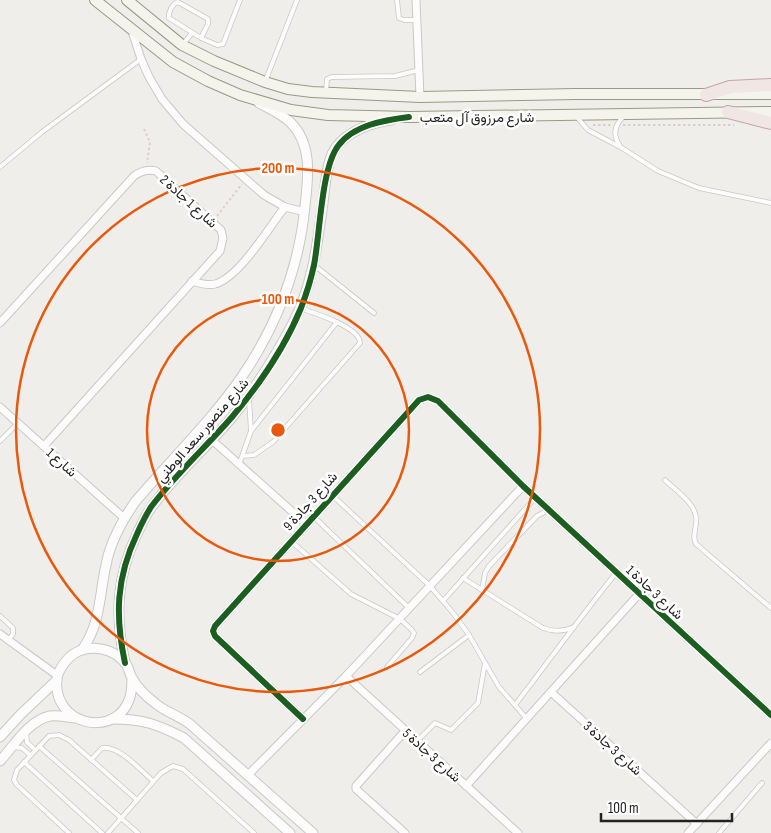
<svg xmlns="http://www.w3.org/2000/svg" width="771" height="833" font-family="'Sofia Sans Condensed',Vazirmatn,sans-serif">
<style>
.lines{fill:none;stroke-linecap:round;stroke-linejoin:round}
.service-casing{stroke:#c9c8c7;stroke-width:5.5}
.minor-casing{stroke:#c9c8c7;stroke-width:9}
.tertiary-casing{stroke:#c9c8c7;stroke-width:11}
.secondary-casing{stroke:#999a82;stroke-width:12}
.trunk-casing{stroke:#c5a2ac;stroke-width:14}
.path{stroke:#dccecd;stroke-width:2;stroke-dasharray:2.5 2.5;stroke-linecap:butt}
.service{stroke:#fdfcfc;stroke-width:4}
.minor{stroke:#fdfcfc;stroke-width:7}
.tertiary{stroke:#fdfcfc;stroke-width:9}
.secondary{stroke:#f4f4ed;stroke-width:10}
.trunk{stroke:#f0e6e4;stroke-width:12}
.cycleway-casing{stroke:#fff;stroke-width:9}
.cycleway{stroke:#1b5e20;stroke-width:6}
.ring{fill:none;stroke:#e8590c;stroke-width:2.5}
.labels{text-anchor:middle;stroke-width:5;stroke-linejoin:round;paint-order:stroke}
.street-label{font-size:14px;fill:#222;stroke:#fff}
.centre{fill:#e8590c;stroke:#fff;stroke-width:2.5}
.ring-label{font-size:15px;text-anchor:middle;font-weight:bold;fill:#e8590c;stroke:#fff;stroke-width:5;stroke-linejoin:round;paint-order:stroke}
</style>
<rect width="100%" height="100%" fill="#f0eeeb"/>
<g class="lines">
<defs>
<g id="service">
<polyline points="397,0 399,18 404,20 417,20"/>
<path d="M178,2L208,19V24L201,38L169,18C168,13 172,4 178,2Z"/>
<polyline points="201,38 217,45 223,44 240,0"/>
<polyline points="184,43 192,33"/>
<polyline points="265,82 297,0"/>
<polyline points="326,91 327,79 332,77 395,76 419,70"/>
<polyline points="576,116 588,130 622,148 658,171 699,188 771,203"/>
<path d="M620,146C613,136 614,126 623,117"/>
<polyline points="0,167 42,132 141,59"/>
<polyline points="314,265 374,313"/>
<polyline points="249,399 251,431"/>
<polyline points="0,441 18,423"/>
<path d="M243,456L254,455L273,442L360,343C360,327 314,313 300,308"/>
<polyline points="239,465 251,431 337,322"/>
<path d="M665,480C675,490 694,502 696,517C698,526 691,536 696,544L771,608"/>
<polyline points="333,496 430,586 454,614 469,635 499,687 527,719"/>
<polyline points="313,516 409,608"/>
<polyline points="292,542 351,594 400,619 411,629 414,633 412,638 387,667"/>
<path d="M463,578L543,628C554,632 563,632 574,627"/>
<polyline points="482,590 485,573 489,566 537,516 548,510"/>
<polyline points="443,601 535,498"/>
<polyline points="0,616 13,628 13,634 8,640"/>
<polyline points="420,672 469,635"/>
<path d="M515,705C549,661 581,616 616,573"/>
<polyline points="26,733 27,742 35,750"/>
<polyline points="417,741 435,723 451,730 478,703 485,663"/>
<polyline points="39,746 138,833"/>
<polyline points="13,747 22,748 30,755"/>
<path d="M91,760L102,748C119,745 141,771 153,781"/>
<polyline points="24,762 102,833"/>
<polyline points="69,833 17,785 14,780 17,770 49,736 59,735 69,740 137,800"/>
<polyline points="108,833 161,773 173,766 183,769 254,833"/>
<polyline points="719,833 762,783"/>
</g>
<g id="minor">
<polyline points="416,0 420,97"/>
<polyline points="132,31 141,59 149,77 162,99 183,124 264,195 285,207 305,212"/>
<path d="M192,281C199,283 207,286 215,284C240,277 269,227 285,207"/>
<path d="M0,323L134,176C141,171 148,169 156,171L221,230L223,238L220,251L44,446"/>
<polyline points="0,407 124,518"/>
<polyline points="212,440 306,524"/>
<polyline points="0,634 58,676"/>
<polyline points="346,676 518,833"/>
<polyline points="551,692 697,824"/>
<polyline points="303,719 215,636 213,631 215,626 419,400 428,397 438,401 523,486 771,715"/>
<polyline points="405,731 356,786 356,789 405,833"/>
<polyline points="248,775 346,676 523,486"/>
<polyline points="466,786 639,594"/>
<polyline points="688,833 771,743"/>
</g>
<g id="tertiary">
<path d="M82,650C101,623 99,596 106,565C110,542 122,521 135,502C170,461 210,422 241,378C276,327 299,268 305,206C308,179 313,145 291,123C282,114 270,109 259,103"/>
<path d="M125,663C115,616 116,578 137,534C141,526 145,516 151,508C175,474 208,447 234,415C257,386 276,355 293,323C313,284 317,245 323,203C325,188 326,168 332,154C342,133 371,122 392,120"/>
<path d="M132,678C132,686 132,693 129,700C118,730 77,729 62,704C57,696 55,684 58,674C63,663 72,652 85,649C100,646 116,651 126,664C129,668 129,673 132,678C137,687 147,697 155,703C165,712 180,716 191,725L313,833"/>
<path d="M112,719C143,719 157,724 184,738L290,833"/>
<polyline points="0,737 21,714 57,680"/>
<path d="M0,761C13,747 29,720 50,716C58,715 66,717 74,718"/>
</g>
<g id="secondary">
<polyline points="95,0 173,62 208,81 240,95 291,110 328,115 409,117 771,112"/>
<polyline points="127,0 182,45 214,61 265,82 288,89 312,92 420,97 576,94 771,94"/>
</g>
<g id="trunk">
<polyline points="706,95 730,87 771,85"/>
<polyline points="728,112 771,123"/>
</g>
</defs>
<use href="#service" class="service-casing"/>
<use href="#minor" class="minor-casing"/>
<use href="#tertiary" class="tertiary-casing"/>
<use href="#secondary" class="secondary-casing"/>
<use href="#trunk" class="trunk-casing"/>
<g class="path">
<polyline points="593,125 611,125"/>
<polyline points="623,125 734,125"/>
<polyline points="144,129 150,142 147,163"/>
<polyline points="217,216 242,184"/>
</g>
<use href="#service" class="service"/>
<use href="#minor" class="minor"/>
<use href="#tertiary" class="tertiary"/>
<use href="#secondary" class="secondary"/>
<use href="#trunk" class="trunk"/>
<defs>
<g id="cycleway">
<path d="M125,663C115,616 116,578 137,534C141,525 146,515 151,507C175,475 206,447 232,417C259,385 285,347 301,308C306,295 311,279 314,265C320,235 321,169 338,146C353,125 385,120 409,117"/>
<polyline points="303,719 215,636 213,631 215,626 419,400 428,397 438,401 523,486 771,715"/>
</g>
</defs>
<use href="#cycleway" class="cycleway-casing"/>
<use href="#cycleway" class="cycleway"/>
</g>
<g class="ring">
<circle cx="278" cy="430" r="131"/>
<circle cx="278" cy="430" r="262"/>
</g>
<g class="labels">
<g class="street-label">
<text x="477" y="122">شارع مرزوق آل متعب</text>
<text transform="translate(189 201) rotate(42)" y="5">شارع 1 جادة 2</text>
<text transform="translate(202 430) rotate(-49)" y="5">شارع منصور سعد الوطني</text>
<text transform="translate(62 462) rotate(42)" y="5">شارع 1</text>
<text transform="translate(310 501) rotate(-48)" y="5">شارع 3 جادة 9</text>
<text transform="translate(655 592) rotate(43)" y="5">شارع 3 جادة 1</text>
<text transform="translate(613 748) rotate(42)" y="5">شارع 3 جادة 3</text>
<text transform="translate(432 755) rotate(42)" y="5">شارع 3 جادة 5</text>
</g>
</g>
<circle cx="278" cy="430" r="8" class="centre"/>
<g class="ring-label">
<text x="278" y="173">200 m</text>
<text x="278" y="304">100 m</text>
</g>
<path d="M601 813v8h131v-8" fill="none" stroke="#222222" stroke-width="2.5"/>
<text x="608" y="813" font-size="15" fill="#222222" stroke="#ffffff" stroke-width="4" paint-order="stroke">100 m</text>
</svg>
